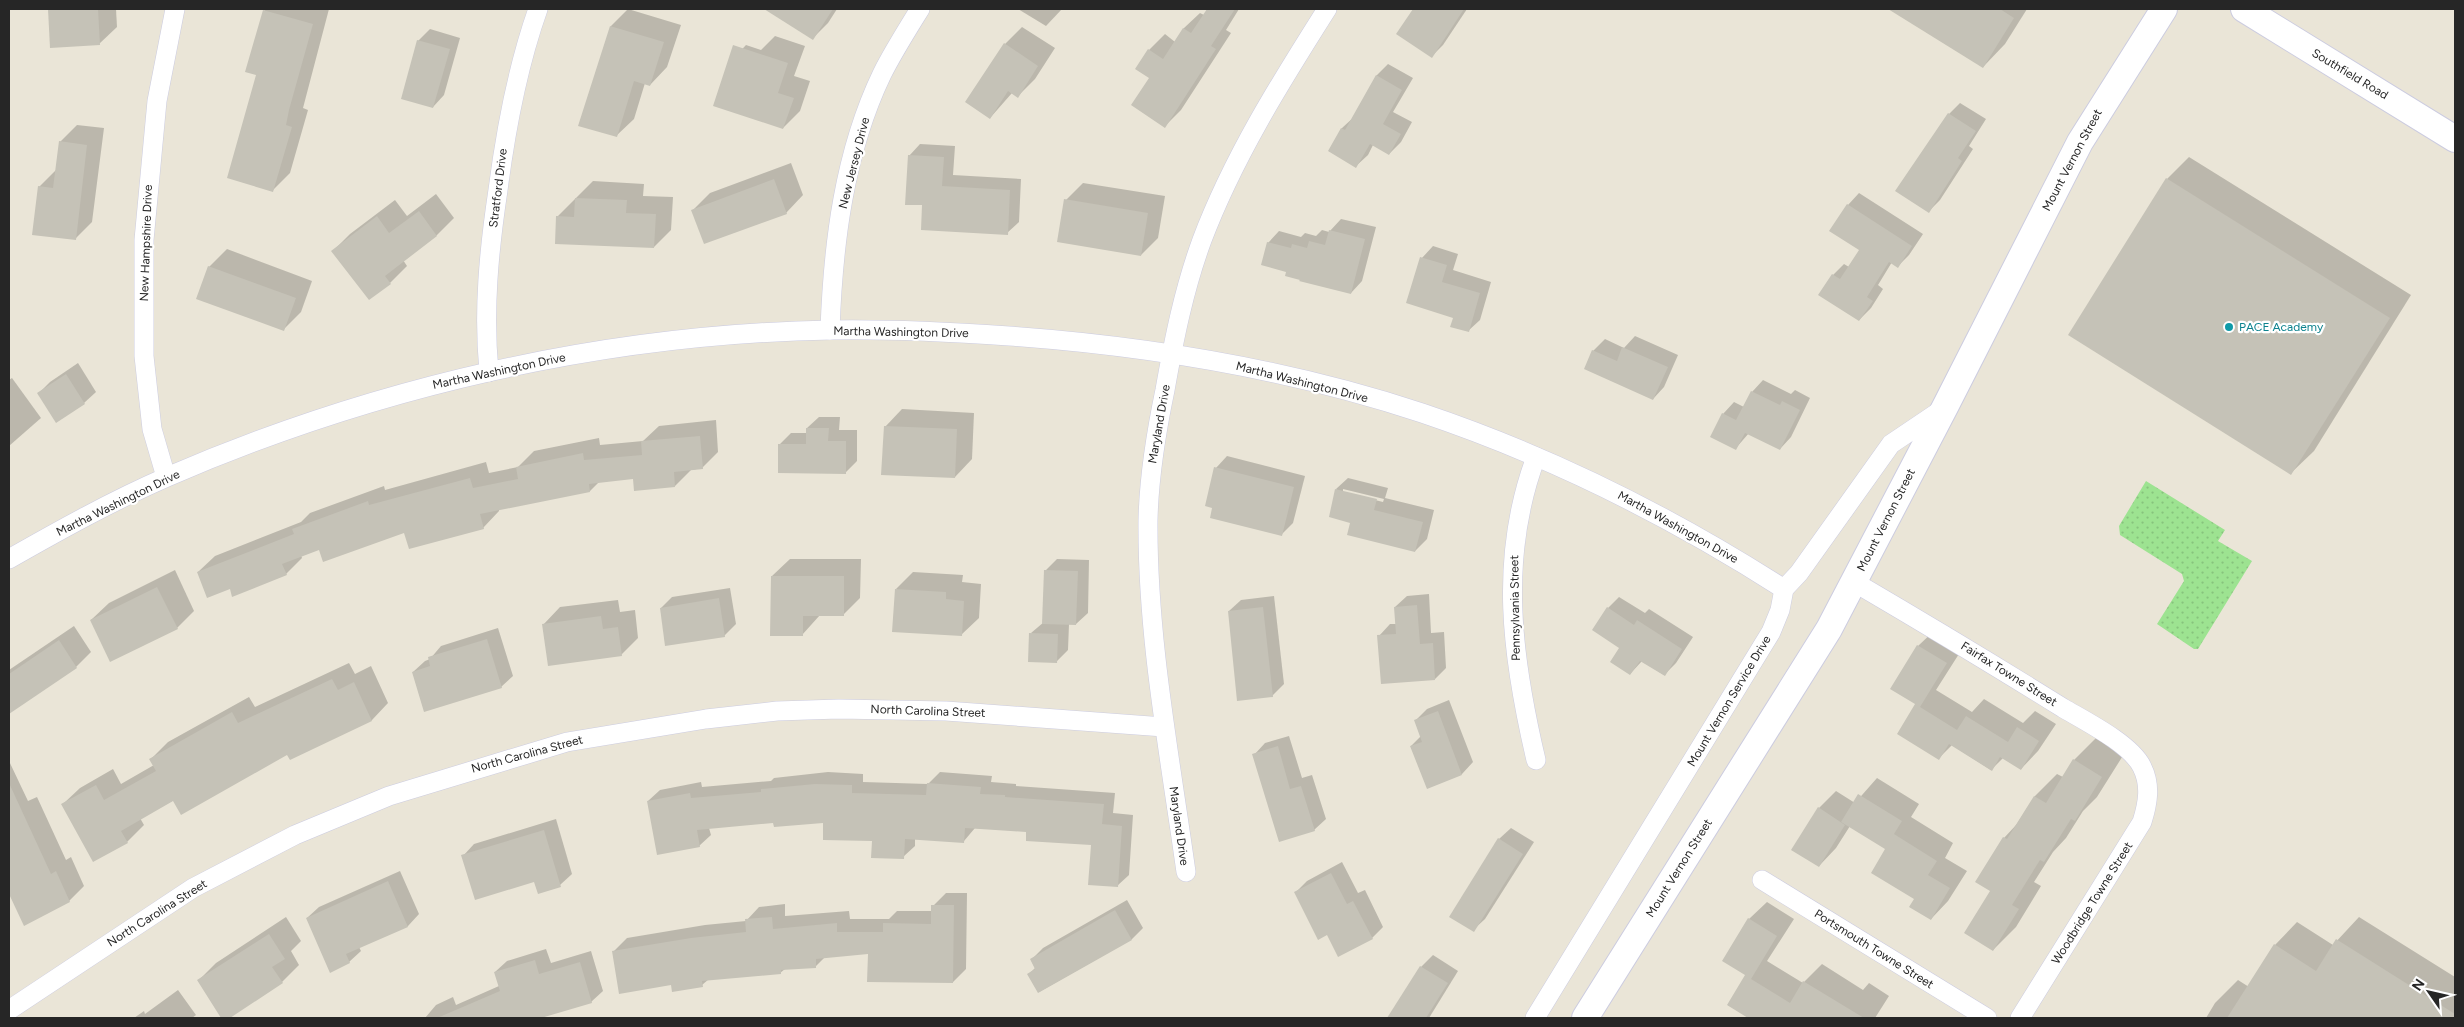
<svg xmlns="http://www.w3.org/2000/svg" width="2464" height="1027" font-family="Figtree,sans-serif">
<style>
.grass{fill:url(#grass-dots)}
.shadow{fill:#0003;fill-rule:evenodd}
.building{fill:#c5c2b7}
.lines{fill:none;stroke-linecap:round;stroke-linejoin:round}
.street-casing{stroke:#cccce0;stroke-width:20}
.secondary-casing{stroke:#cccce0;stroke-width:28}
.street{stroke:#fff;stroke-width:19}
.secondary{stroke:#fff;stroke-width:26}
.culture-dot{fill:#0f9aa8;stroke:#fff;stroke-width:2}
.labels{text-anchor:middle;stroke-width:4.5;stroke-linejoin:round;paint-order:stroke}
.street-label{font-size:12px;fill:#262626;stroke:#fff}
.culture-label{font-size:12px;fill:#0d838f;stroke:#fff;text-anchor:start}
</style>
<defs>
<pattern id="grass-dots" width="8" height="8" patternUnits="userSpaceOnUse" patternTransform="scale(1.25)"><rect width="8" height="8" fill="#9de391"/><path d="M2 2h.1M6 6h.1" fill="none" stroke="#87c37d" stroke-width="1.8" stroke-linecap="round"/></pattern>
</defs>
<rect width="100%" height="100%" fill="#eae5d7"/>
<polygon class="grass" points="2146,481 2225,530 2218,541 2252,561 2198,649 2194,649 2157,624 2184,581 2182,574 2120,535 2119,526"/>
<g class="shadow">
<polygon points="49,9 116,9 117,27 99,44 51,47"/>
<polygon points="266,9 329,9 303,108 308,110 290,173 273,190 264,11"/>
<polygon points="628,9 681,25 667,67 650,85 645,83 634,119 616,136 611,26"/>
<polygon points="787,9 837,9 828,23 813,38 781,18"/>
<polygon points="1018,9 1062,9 1046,26"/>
<polygon points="1208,9 1239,9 1226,30 1231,33 1181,110 1165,126 1151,78 1149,50 1165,34 1175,42 1184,28 1200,13 1204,15"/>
<polygon points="1414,9 1467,9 1443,45 1432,56 1398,34"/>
<polygon points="1890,9 2027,9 2005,44 1983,67"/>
<polygon points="1022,27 1055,48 1035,79 1018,96 1012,93 990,118 1005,44"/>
<polygon points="430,29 460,38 444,95 433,107 418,41"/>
<polygon points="775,36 805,46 794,76 810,81 800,111 783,128 729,63 746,45 761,50"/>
<polygon points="1388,64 1413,78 1393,112 1412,122 1401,142 1389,154 1373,145 1368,155 1356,166 1329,151 1342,128 1354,117 1377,75"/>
<polygon points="1960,103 1986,119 1969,146 1973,149 1940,200 1929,211 1949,114"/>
<polygon points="77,125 104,128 92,222 75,239 39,187 57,169 60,142"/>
<polygon points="920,144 955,146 953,175 1021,179 1019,222 1007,233 923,204 909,156"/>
<polygon points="2189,157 2411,295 2314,451 2291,473 2167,179"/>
<polygon points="791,163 803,195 786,213 693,210 710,193"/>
<polygon points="593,181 644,184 643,196 673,197 671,230 654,247 557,217"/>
<polygon points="1083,183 1165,196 1158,238 1141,255 1066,200"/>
<polygon points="1859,193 1923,234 1909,255 1898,266 1892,262 1878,285 1883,289 1871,308 1859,320 1833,275 1844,264 1849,267 1861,249 1848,205"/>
<polygon points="436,194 454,218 437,235 403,260 407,266 390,283 333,251 350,234 395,200 407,216"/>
<polygon points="1341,219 1376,227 1362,281 1351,293 1301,279 1287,271 1268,243 1279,231 1301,237 1305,233 1316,236 1322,230 1329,232"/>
<polygon points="1433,246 1458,254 1453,270 1491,282 1480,320 1468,331 1454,317 1422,258"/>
<polygon points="227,249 312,281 301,312 283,330 209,267"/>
<polygon points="1635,336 1678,355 1664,387 1653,399 1593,351 1605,339 1624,348"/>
<polygon points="78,363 96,392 84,403 39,393 50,382"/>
<polygon points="12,378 41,418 9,446 9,380"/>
<polygon points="1763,380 1791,394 1795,390 1810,398 1791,437 1780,449 1749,433 1736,448 1723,414 1734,402 1744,407 1752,392"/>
<polygon points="902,409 974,413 972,459 955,477 885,427"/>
<polygon points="819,417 840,417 839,430 857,430 857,461 845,473 779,445 791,433 807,433 807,428"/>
<polygon points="716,420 718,452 702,468 691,470 675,486 635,478 599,482 590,491 499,509 499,511 483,528 405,531 319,549 301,555 302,558 286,574 230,588 198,572 215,556 301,522 310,513 384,486 385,490 486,462 489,473 518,467 534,451 599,438 600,445 643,441 659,426"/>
<polygon points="1227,456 1305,476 1293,523 1282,534 1216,468"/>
<path d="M1348,478L1388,488L1385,498L1434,510L1427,539L1415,551L1352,522L1336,489ZM1343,489L1384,499L1383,502L1343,492Z"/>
<polygon points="790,559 861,559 860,598 843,615 820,615 802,635 772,576"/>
<polygon points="1057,559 1089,560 1088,613 1076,624 1069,624 1068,650 1056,662 1031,633 1044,622 1045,571"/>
<polygon points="175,570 194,611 177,628 91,620 109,603"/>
<polygon points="913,572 963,575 962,582 981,584 979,618 961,635 896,589"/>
<polygon points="730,588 736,624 724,636 661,608 672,597"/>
<polygon points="1429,594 1431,633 1444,632 1446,668 1435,679 1379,636 1390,624 1396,624 1395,607 1407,596"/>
<polygon points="1274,596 1284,684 1272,696 1229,611 1241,600"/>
<polygon points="1619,597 1645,613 1649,609 1693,637 1676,663 1664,675 1642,661 1630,674 1608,608"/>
<polygon points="618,600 620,612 635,610 638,638 621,655 543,625 560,607"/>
<polygon points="74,626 91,652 76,667 9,712 9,670"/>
<polygon points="498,628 513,676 501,687 413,672 425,661 430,659 441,646"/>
<polygon points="1936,629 1964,646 1936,690 1972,712 1984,699 2023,723 2035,711 2056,724 2038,751 2021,769 2003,758 1991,770 1952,745 1939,758 1917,704 1892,689 1918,646"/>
<polygon points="349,663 355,674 371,666 388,703 372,720 290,759 288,754 174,800 140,818 144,825 127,842 63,804 80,788 113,769 121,784 154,765 151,759 168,742 249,697 255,707"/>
<polygon points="1449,700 1473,762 1462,774 1427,787 1411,746 1421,736 1415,721 1427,709"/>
<polygon points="1289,736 1302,778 1312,775 1326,819 1314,830 1254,755 1265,743"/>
<polygon points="2096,738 2124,754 2097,797 2083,811 2066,838 2053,852 2034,882 2041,886 2016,927 1993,950 1992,891 2004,838 2017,824 2035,796 2057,774 2063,777 2074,760"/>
<polygon points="9,761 28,801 37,797 66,860 71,857 84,886 69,901 24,924 9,892"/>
<polygon points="828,772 863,774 863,782 928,784 940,772 992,776 991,782 1016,784 1016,786 1115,793 1113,813 1133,815 1129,875 1117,886 1092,844 1027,831 975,828 964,841 915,838 915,846 903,857 873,840 825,822 775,822 709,828 711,835 699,846 648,801 660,790 701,782 702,787 771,781 774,778"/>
<polygon points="1877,778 1919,804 1911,817 1953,843 1945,858 1967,871 1948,901 1931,919 1915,899 1887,849 1850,826 1836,848 1819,866 1819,808 1836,791 1855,803"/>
<polygon points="556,819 572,874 560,885 535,880 463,856 474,844"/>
<polygon points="1511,828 1534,842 1485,919 1473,930 1499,839"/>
<polygon points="1342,862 1358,893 1365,890 1383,927 1372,938 1328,933 1296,892 1307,881"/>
<polygon points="400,871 419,914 408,926 359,947 361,951 349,962 307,918 319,907"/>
<polygon points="946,893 967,893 966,969 953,982 869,953 825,957 816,966 785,969 780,973 709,979 702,985 672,984 614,951 627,938 705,925 746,921 759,907 785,904 785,916 849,911 850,919 889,919 897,911 933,911 933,906"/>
<polygon points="1127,900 1143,928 1132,939 1039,992 1029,974 1036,967 1032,959 1043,948"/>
<polygon points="1767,902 1794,919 1767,961 1803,983 1822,964 1863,990 1869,983 1889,996 1875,1018 1750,1018 1728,1005 1747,975 1749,919"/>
<polygon points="286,917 301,941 291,951 299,965 282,982 227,1018 223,1018 199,980 216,963"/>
<polygon points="2359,917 2455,977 2455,1018 2206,1018 2215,1003 2238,980 2249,987 2275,945 2297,922 2333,945"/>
<polygon points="546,949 551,963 591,951 603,991 591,1002 537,1018 425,1018 436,1005 453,997 456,1005 499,986 495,972 507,961"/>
<polygon points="1433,955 1458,971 1429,1018 1389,1018 1421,967"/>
<polygon points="178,990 196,1015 192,1018 134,1018 144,1011 145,1014"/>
</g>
<g class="building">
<polygon points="48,9 98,9 100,45 50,48"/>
<polygon points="764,9 833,9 813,40"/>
<polygon points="1207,9 1235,9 1211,46 1216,49 1165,128 1131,105 1149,78 1135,69 1148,49 1163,59 1183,28 1191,33"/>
<polygon points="1413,9 1464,9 1432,58 1396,34"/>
<polygon points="1888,9 2000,9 2014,18 1983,68"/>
<polygon points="263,10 313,24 289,110 286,125 292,127 273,192 227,178 256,75 245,72"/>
<polygon points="610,26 664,42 650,86 634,81 617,137 578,126"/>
<polygon points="417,40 450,49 433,108 401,99"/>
<polygon points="1004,43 1038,66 1018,98 1008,91 990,119 965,102"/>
<polygon points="733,45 788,63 778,93 794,98 783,129 713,106"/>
<polygon points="1376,75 1402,90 1383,124 1401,134 1389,155 1370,144 1356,168 1328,151 1341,128 1345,130"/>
<polygon points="1948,113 1976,131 1958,158 1962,161 1929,213 1895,191"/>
<polygon points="59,141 87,145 76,240 32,235 38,186 53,188"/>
<polygon points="908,155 944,157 942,186 1010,190 1008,235 921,230 922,205 905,205"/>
<polygon points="2166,178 2390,318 2291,475 2068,335"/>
<polygon points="774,179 787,214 704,244 691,210"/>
<polygon points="575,198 627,200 626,213 656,214 654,248 555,244 556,216 574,217"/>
<polygon points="1064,199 1148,213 1141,256 1057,242"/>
<polygon points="1847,204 1912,246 1898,268 1889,262 1867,297 1873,301 1859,321 1818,295 1832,274 1840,279 1859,250 1829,231"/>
<polygon points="419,211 437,236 385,276 391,284 369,300 331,251 377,216 389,233"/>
<polygon points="1329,230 1365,239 1351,294 1299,281 1300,280 1285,276 1286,272 1261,265 1267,242 1291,248 1292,244 1307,248 1309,241 1325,245"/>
<polygon points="1420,257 1447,265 1442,282 1480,293 1469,332 1450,327 1453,318 1406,303"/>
<polygon points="208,266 296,298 284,331 196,299"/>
<polygon points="1622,347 1668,367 1653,400 1584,369 1592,350 1617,361"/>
<polygon points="66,374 85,404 56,423 37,393"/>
<polygon points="1751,391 1780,405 1782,401 1800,410 1780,450 1745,433 1736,450 1710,437 1722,413 1736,420"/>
<polygon points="884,426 957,429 955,478 881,475"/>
<polygon points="806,428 829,428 828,441 846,441 846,474 778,473 778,444 806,444"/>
<polygon points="700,436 703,469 674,472 675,487 634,491 633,479 589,484 590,492 480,514 484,529 409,549 404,533 323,562 319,550 282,564 287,575 232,597 230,589 207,598 197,572 294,534 292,529 368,501 369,505 470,478 473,488 518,479 516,467 583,453 584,460 642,455 641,441"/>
<polygon points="1214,467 1294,487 1282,536 1210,518 1212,508 1205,506"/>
<polygon points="1335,489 1377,499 1374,510 1423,522 1415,552 1347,535 1350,523 1329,517"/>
<polygon points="1044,570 1078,571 1076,625 1042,624"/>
<polygon points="771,576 844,576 844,616 803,616 803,636 770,636"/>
<polygon points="157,587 178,629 110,662 90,620"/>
<polygon points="895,589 946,592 946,599 964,601 962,636 892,632"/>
<polygon points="719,598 725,637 665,646 660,608"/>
<polygon points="1417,605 1420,644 1433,643 1435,680 1381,684 1377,635 1396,634 1394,607"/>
<polygon points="1263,607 1273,697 1237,701 1228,611"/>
<polygon points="1607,607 1634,625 1637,620 1682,649 1665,676 1640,661 1630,675 1610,662 1619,648 1592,630"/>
<polygon points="601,616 603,629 618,627 622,656 548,666 542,624"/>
<polygon points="1029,633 1058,634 1057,663 1028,662"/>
<polygon points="487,639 502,688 424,712 412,672 430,666 428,657"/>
<polygon points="59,640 77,668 9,714 9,674"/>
<polygon points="1917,645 1947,663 1920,707 1957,730 1966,716 2008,742 2017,727 2039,741 2021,770 2000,757 1992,771 1949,744 1939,760 1897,734 1915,704 1890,689"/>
<polygon points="332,679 338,690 354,682 372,721 290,760 287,755 181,815 173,801 121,831 128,843 93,862 61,804 96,785 104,800 156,771 149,759 232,712 238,723"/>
<polygon points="1438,711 1462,775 1427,789 1410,746 1422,742 1414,720"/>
<polygon points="1278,746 1290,789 1301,786 1315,831 1279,842 1252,754"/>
<polygon points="2073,759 2102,777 2075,821 2071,819 2044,862 2040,860 2012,905 2019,909 1993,951 1964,933 1990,891 1975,882 2003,837 2007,839 2034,796 2046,803"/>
<polygon points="9,783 51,874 56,871 70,902 24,926 9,894"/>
<polygon points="927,783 981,787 980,794 1005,795 1005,797 1104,804 1102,824 1122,826 1118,887 1088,885 1091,845 1026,841 1026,832 965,828 964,843 905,839 904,859 871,858 872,841 823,840 823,823 774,827 773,823 697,830 700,847 657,855 647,801 690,793 691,798 761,792 761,789 815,784 852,785 852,793 926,795"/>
<polygon points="1858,794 1902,821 1894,834 1937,861 1928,875 1950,888 1931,920 1909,907 1914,899 1871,873 1885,849 1841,822"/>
<polygon points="1818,807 1845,825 1819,867 1791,850"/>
<polygon points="544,830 561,887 538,894 534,882 475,900 461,855"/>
<polygon points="1498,838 1523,854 1474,932 1449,917"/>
<polygon points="1331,873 1347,904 1353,901 1373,939 1338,957 1327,935 1318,940 1294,892"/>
<polygon points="388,881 408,927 346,954 350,963 330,973 306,918"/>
<polygon points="931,905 954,905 953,983 867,982 868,954 816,959 816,968 781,970 781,974 702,981 703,987 672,992 671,985 619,994 612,951 691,938 746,932 745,919 772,917 773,929 837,923 837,932 883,932 883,923 931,924"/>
<polygon points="1115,910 1132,940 1038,993 1027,974 1035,969 1030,959"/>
<polygon points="1748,918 1777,936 1751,979 1790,1003 1803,981 1864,1018 1748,1018 1727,1005 1745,975 1722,961"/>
<polygon points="269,934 285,959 272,967 283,983 230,1018 221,1018 197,980"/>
<polygon points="2336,939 2455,1014 2455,1018 2227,1018 2274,944 2316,971"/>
<polygon points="535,960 539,974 580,962 592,1003 541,1018 437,1018 500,991 494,972"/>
<polygon points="1420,966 1448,983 1426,1018 1387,1018"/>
</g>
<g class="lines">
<defs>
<g id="street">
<path d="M830,330C833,244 844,153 882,74C893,52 907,30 920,9"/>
<path d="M489,372C483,311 489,250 498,190C506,128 517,68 538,9"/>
<path d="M1536,457C1498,558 1512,658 1536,760"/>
<polyline points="166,477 152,429 144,356 144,240 157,101 175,9"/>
<path d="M9,559C60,530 112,501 167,477C375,387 603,334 831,330C890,329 950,332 1009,336C1149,346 1289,369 1422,413C1550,456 1670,516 1784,589"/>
<path d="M1854,582C1924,623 1994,665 2063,708C2085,721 2131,744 2142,767C2151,785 2148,803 2142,822L2020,1018"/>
<path d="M1186,872C1170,756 1147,638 1148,520C1149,476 1156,433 1165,390C1174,339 1184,289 1202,240C1233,158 1280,83 1327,9"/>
<polyline points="1762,880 1987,1018"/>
<polyline points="9,1010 193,888 295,835 389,796 567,742 706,719 777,711 839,709 946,711 1164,727"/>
<polyline points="1535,1018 1771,632 1780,610 1784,589 1799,573 1891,444 1943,409"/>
</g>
<g id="secondary">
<polyline points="2244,9 2455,139"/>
<polyline points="1585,1018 1829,629 1945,407 2080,142 2164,9"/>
</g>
</defs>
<use href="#street" class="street-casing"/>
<use href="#secondary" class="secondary-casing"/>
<use href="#street" class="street"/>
<use href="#secondary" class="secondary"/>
</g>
<circle class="culture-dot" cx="2229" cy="327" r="5"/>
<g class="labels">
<g class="street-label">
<text transform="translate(2350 74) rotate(31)" y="4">Southfield Road</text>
<text transform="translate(2072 160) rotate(-62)" y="4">Mount Vernon Street</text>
<text transform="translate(854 163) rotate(-76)" y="4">New Jersey Drive</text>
<text transform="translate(498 188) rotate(-83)" y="4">Stratford Drive</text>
<text transform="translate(146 243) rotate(-88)" y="4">New Hampshire Drive</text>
<text transform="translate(901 332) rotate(1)" y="4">Martha Washington Drive</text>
<text transform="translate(499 371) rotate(-12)" y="4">Martha Washington Drive</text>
<text transform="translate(1302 382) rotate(14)" y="4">Martha Washington Drive</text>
<text transform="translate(1159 424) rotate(-80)" y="4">Maryland Drive</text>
<text transform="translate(118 503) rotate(-26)" y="4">Martha Washington Drive</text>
<text transform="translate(1886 520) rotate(-63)" y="4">Mount Vernon Street</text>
<text transform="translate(1678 527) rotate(29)" y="4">Martha Washington Drive</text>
<text transform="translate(1515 608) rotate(-91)" y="4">Pennsylvania Street</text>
<text transform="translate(2009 674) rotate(32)" y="4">Fairfax Towne Street</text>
<text transform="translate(1729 701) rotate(-59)" y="4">Mount Vernon Service Drive</text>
<text transform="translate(928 711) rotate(2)" y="4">North Carolina Street</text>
<text transform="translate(527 754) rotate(-15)" y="4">North Carolina Street</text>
<text transform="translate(1179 826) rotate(82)" y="4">Maryland Drive</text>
<text transform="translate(1679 868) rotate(-58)" y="4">Mount Vernon Street</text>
<text transform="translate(2092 903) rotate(-58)" y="4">Woodbridge Towne Street</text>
<text transform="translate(157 913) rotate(-32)" y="4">North Carolina Street</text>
<text transform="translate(1874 949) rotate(32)" y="4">Portsmouth Towne Street</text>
</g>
<g class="culture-label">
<text x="2239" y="331">PACE Academy</text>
</g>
</g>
<rect width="2464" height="1027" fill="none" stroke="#262626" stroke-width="20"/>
<g transform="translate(2429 992) rotate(304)" stroke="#ffffff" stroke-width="4" paint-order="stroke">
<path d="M0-4L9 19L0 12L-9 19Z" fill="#262626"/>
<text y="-8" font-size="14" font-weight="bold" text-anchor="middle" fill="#262626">N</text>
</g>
</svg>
